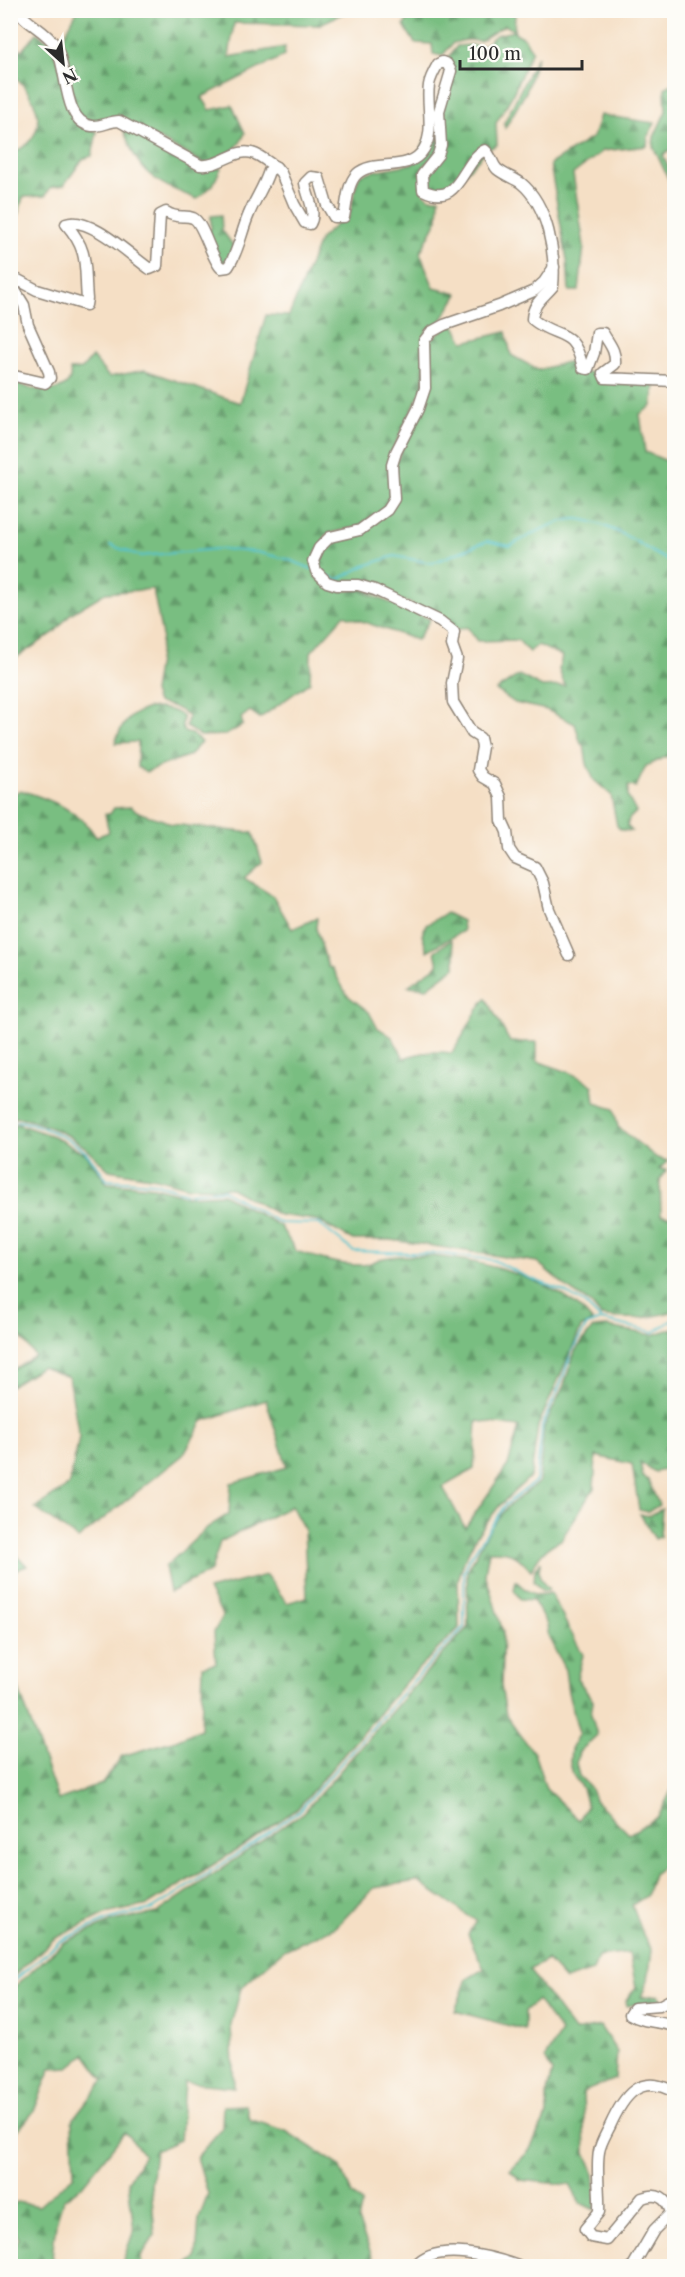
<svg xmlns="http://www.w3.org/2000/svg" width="685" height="2277" font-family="'Libre Caslon Text',serif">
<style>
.forest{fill:url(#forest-firs);stroke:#527456;stroke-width:1.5;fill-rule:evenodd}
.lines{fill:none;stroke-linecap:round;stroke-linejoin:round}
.stream{stroke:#55c3cc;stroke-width:2}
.minor-casing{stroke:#908578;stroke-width:13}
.minor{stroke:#fff;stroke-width:10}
</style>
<defs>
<pattern id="forest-firs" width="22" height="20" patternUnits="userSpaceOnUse" patternTransform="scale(1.5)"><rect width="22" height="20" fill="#79be81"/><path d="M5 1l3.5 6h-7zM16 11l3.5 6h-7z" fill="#639b6a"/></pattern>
</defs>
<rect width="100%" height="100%" fill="#fdfcf7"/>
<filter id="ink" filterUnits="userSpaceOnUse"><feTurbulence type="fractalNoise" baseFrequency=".0167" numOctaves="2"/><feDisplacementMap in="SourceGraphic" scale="12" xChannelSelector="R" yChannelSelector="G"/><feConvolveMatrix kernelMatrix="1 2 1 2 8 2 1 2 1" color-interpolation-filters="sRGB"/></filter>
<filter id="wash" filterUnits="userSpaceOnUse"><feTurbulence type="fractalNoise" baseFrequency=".008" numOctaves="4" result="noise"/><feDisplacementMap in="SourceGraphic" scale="24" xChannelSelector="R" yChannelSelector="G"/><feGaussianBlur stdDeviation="1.35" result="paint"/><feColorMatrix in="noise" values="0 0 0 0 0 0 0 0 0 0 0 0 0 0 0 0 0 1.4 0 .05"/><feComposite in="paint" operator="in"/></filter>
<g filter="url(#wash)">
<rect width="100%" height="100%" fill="#f5dfc5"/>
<g class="forest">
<path d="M77,11H348L318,25L234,23L229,57L285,47L284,56L202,97L210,110L232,105L245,133C238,151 225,156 209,165L118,118L93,124L77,113L59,46Z"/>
<polygon points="412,11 507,11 515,14 514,32 523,37 532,50 512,96 496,123 497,145 488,149 451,188 433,193 425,182 432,165 443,125 447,59 457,46 469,45 483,46 496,35 514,31 505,25 480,41 466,40 453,43 442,56 433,54 432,44 415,43 404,26"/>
<path d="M37,33L50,42L84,127L97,132L92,156L83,159L64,185L51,187L45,196L23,197L18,216L11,214V154C54,134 39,99 11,72L10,37L21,51Z"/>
<polygon points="537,56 526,92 505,128 504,123"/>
<polygon points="674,83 674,148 663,155 674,180 674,191 653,146 654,137 666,111 665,88"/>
<polygon points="600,115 655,123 648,136 647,146 603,151 573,174 584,246 579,291 569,291 567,260 550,164 593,137"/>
<path d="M437,116V151L424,166L423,193L430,198H439L438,219L420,253L434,288L458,294L441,321L426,330L422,389L390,455L391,499L385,509L357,527L326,534L314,575L327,587L338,591L359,590L430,619L417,640L344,615L311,652L310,682L260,718L250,711L241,718L243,725L226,735L200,736L186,727L188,716C178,707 170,705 157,703L153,692L162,636L153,589L105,593L70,614L55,632L11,661V380C16,382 23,386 29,388C44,392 74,393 70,370L82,369L92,357L109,377L145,370L240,403L266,315L289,316L320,239L338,223L347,220C354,208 352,191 360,175C376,169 396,168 414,163Z"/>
<path d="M122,125L213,169L221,168L213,185L197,199C151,181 138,173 122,125Z"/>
<polygon points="221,215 222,230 235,248 233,257 221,266 204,233 211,229 211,216"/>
<polygon points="454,324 464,342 506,332 511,355 538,370 567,362 577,362 581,371 655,385 652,406 640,414 645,452 674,464 674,753 646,766 636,787 628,786 628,797 636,812 629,819 627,826 632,831 621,830 617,826 611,795 594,780 587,764 584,745 581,744 575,724 547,710 515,703 496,690 519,675 542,687 565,686 559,670 562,656 538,645 529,652 518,640 478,641 467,627 457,630 410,603 335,583 317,569 319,552 325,546 390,511 397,460 422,408 427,350 431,340 442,330"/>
<path d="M149,708C162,708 173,708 183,717L182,727L184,732L191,734L201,742L190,755L146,772L137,767L138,742L115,743C121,725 130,713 149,708Z"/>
<path d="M20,790C49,799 80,810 96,837L109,832L105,814H110L114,808L131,807C143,818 158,815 171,824L253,833L262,862L244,878L273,896L292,929L317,918L316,928L328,967L332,968L347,995L369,1012L377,1027L392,1037L404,1058C421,1052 434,1051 452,1053C465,1035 472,1015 486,998L510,1042H537V1061C555,1068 579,1074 593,1086L595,1103L614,1109L618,1127L657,1158L668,1161L659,1169L666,1170L660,1180L661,1215L674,1217V1311C649,1319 628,1320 601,1316L590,1303L570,1290L537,1262L427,1245L391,1240H353L316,1220L279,1215L231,1188L188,1187L156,1178L109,1170L86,1148L69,1136L47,1126L23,1118L11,1117L10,797Z"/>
<polygon points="446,913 462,921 463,931 427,951 422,935 426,925"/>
<polygon points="451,940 455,952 455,967 427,988 408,986 438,965 435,951"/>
<path d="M17,1124L53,1136L86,1154L107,1183L154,1187L187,1196L223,1194L280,1226L296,1251C317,1258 340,1266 363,1265C369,1264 375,1261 380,1259C389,1256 399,1256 408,1256C461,1253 559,1278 592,1321L581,1328L538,1426L531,1476L500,1505L477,1535L464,1561L458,1580L459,1628L409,1678L298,1808L245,1845L148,1905L105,1914L54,1939L11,1978V1667L58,1800L102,1784L122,1756L176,1740L201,1729L203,1666L216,1663L214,1632L223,1616L208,1590L266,1575L287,1603L307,1597L304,1529L291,1506L220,1542L211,1571L170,1592L165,1567L208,1527L229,1514L231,1483L287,1467L266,1400L203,1421L183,1455L78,1539L35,1508L69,1485L79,1437L69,1377L41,1367L11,1386V1371L35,1356L16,1331H11L10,1125ZM477,1421L519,1427L508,1465L465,1528L443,1487L474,1469Z"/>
<path d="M608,1327L653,1335L674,1328V1468L655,1472L640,1462L643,1477L648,1480L659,1505L648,1512L639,1510L632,1464L596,1456L594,1488L561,1540C545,1547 538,1556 531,1571C517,1554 511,1550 489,1551L485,1573L503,1632L501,1686L506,1715L534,1753L546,1789L579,1820L587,1806L582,1788L573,1775L570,1762L571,1749L579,1733L568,1692L565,1670L549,1638L547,1625L533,1600L520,1599L514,1590L516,1581C526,1591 535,1598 550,1593L583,1655L577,1678L593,1701L591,1714L597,1735L579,1752L576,1763L579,1776L590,1787L595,1800L629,1834L658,1817L674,1785V1859L653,1874L646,1896L632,1905L644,1937L652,1950L648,1980L641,1997L659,1995L662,1999L627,2006L626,2001L636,1987L629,1953L598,1957L593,1971L565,1980L547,1960L529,1970L574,2031L600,2026L617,2052L615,2079L583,2092L585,2154C598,2169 595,2192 595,2210L580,2203L570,2185L520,2180L510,2170L529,2151L547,2115V2092L552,2072L545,2058L561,2032L537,2000L525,2011V2030L455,2011L467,1979L484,1969L468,1934L476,1921L417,1881L374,1888L336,1927L284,1950L241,1988L231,2025L234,2087L184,2082L180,2140L155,2151L151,2185L155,2235L141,2257L142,2266H121L134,2230L128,2181L144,2155L125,2132L82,2186L63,2200L56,2223L51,2266H11V2253L19,2238L11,2228V2206L17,2202L39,2206L74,2175L72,2121L104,2080L85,2054L69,2067L51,2068L34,2111L11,2139V1990L63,1943L112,1921L157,1913L305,1811L420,1679L468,1627L467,1571L491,1527L507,1507L539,1482L544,1427L564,1385L575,1351L593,1328Z"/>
<polygon points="662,1509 660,1537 655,1539 640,1514 648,1516"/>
<polygon points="12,1550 27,1566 11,1572"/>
<path d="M541,1561C537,1573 539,1580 549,1589L547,1591H543L534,1582L535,1569Z"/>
<polygon points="246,2105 249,2119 286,2131 340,2166 352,2194 362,2204 358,2221 374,2261 372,2266 356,2266 344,2262 342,2266 186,2266 196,2258 199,2219 208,2194 197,2157 222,2128 223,2106"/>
</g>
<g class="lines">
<g class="stream">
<polyline points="110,545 140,556 217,549 256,552 287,559 312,569"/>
<path d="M328,576L337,580L364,566L394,556L432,563L487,541L510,546C527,537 558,518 578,519C594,521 616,530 630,538C645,546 658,558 674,562"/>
<path d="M10,1121C30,1119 74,1139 87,1154C95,1162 101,1171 107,1180L154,1183L187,1193L223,1190L280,1223L319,1224L353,1251L444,1254L493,1260L527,1277L565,1292L584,1303L601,1320L654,1332L674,1319"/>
<polyline points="10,1984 60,1941 109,1919 153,1909 250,1846 301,1809 414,1680 464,1627 464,1572 469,1559 505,1505 536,1481 542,1426 561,1383 572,1351 587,1325 601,1320"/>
</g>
</g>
</g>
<g filter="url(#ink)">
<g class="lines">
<defs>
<g id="minor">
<path d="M17,10C27,24 46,31 55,45C68,65 62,123 92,126C100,127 110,121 119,121L200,165C222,167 236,146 255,154C262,157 269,163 276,167"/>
<polyline points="554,267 544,282 534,291 499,306 444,325 431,332 424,341 425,388 418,409 396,452 392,465 394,499 387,510 360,530 330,537 319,548 313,561 316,571 327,582 337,585 358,585 375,590 440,621 454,632 452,645 457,659 452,683 453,702 472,733 480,738 482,747 478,770 483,777 495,784 501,797 502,821 507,832 509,849 515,858 535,867 543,883 549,909 569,955"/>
<path d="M10,375L45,383L50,378L49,372L28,325L24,305L13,287L18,280L37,290L86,305L87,299C84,266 90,252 66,224C89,215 131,256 150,269L157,266L160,215L166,212C179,220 184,214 193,218C203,222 211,258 221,268L228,267C239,251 241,232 249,214C255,199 264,187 269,171L276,167L281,173L294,204L305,223L310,224C317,211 307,197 305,183L311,177L319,178L327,205L334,217H344C347,203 347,184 357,174C374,158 409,174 424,149C435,131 426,104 429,85C430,78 434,71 438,64L442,62L447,64L451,71L439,111L441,145L438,155L422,175L423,190C461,209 461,161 485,150C492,156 492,164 497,169C504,175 514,178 521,183C548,205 556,254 553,286C543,298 533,303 532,319C559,341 573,325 583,368L588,369L594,353L597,333H603C609,344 616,350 615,364L603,373L605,378L674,381"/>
<path d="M674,1998L659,2006L634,2008L630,2014C644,2023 659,2021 674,2026"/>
<path d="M416,2266C436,2241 493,2257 518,2266"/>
<path d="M633,2266L654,2230L671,2213C667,2198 657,2192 642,2198L607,2240L591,2237L585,2229L599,2212C600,2194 596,2168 599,2152C600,2144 606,2134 610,2126C623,2097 639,2072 674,2092"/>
</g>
</defs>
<use href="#minor" class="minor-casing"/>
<use href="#minor" class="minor"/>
</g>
</g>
<rect width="685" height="2277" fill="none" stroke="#fdfcf7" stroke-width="36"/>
<g transform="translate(63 63) rotate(153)" stroke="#fdfcf7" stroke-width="4.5" paint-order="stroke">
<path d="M0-4.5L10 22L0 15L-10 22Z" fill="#2b2b2b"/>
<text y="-9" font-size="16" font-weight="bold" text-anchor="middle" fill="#2b2b2b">N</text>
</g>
<path d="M460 60v9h122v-9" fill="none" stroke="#2b2b2b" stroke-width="3"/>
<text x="469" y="60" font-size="18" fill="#2b2b2b" stroke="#fdfcf7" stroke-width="4.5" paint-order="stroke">100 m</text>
</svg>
